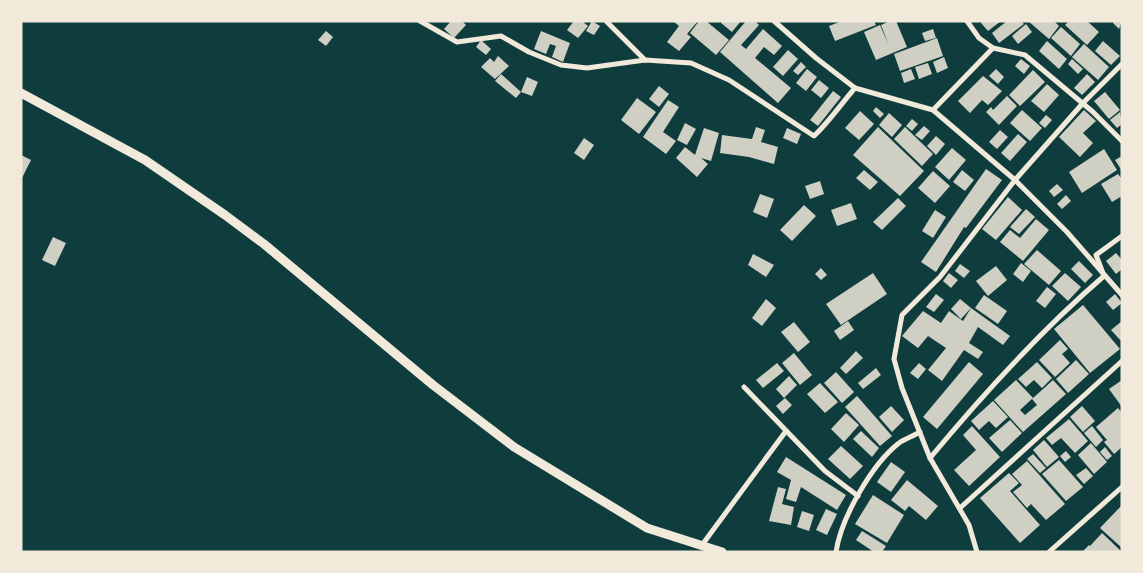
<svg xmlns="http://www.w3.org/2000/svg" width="1143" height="573" font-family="Ubuntu,sans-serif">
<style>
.building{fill:#cfcfc3}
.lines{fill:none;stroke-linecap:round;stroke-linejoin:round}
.minor{stroke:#f1e9da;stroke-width:5}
.tertiary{stroke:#f1e9da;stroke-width:9}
</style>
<rect width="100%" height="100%" fill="#0f3d3e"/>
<g class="building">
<polygon points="451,21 462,21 466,25 454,38 444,29"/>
<polygon points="574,21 582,21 588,26 578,38 567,30"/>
<polygon points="592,21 600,26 594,35 586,31"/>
<polygon points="673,21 698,21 687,34 691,37 679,51 667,42 679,26"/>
<polygon points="699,21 706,21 729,40 716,55 690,33"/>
<polygon points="722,21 741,21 732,32 721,23"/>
<polygon points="746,21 755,21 759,25 741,45 746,49 763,29 782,46 774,55 764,47 755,58 791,88 778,103 720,52"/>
<polygon points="842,21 874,21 876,25 835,41 829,26"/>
<polygon points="890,21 896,21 907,47 876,60 864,32 880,25 889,46 881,25"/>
<polygon points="983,21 1001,21 988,31 981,23"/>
<polygon points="1007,21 1021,21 1024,24 999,43 992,33"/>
<polygon points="1028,21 1054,21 1059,26 1049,39"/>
<polygon points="1069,21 1087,21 1099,32 1087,45 1065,25"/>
<polygon points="1114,21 1122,21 1119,29 1113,23"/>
<polygon points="1026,24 1032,32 1018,44 1012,36"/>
<polygon points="1061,27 1080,44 1071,56 1051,38"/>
<polygon points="933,29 936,38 925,41 922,33"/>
<polygon points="326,31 333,37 326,46 318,40"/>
<polygon points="541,31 570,43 563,62 552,57 556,46 550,44 546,54 534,49"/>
<polygon points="937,38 943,56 900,71 894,54"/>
<polygon points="481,40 491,49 486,55 476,47"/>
<polygon points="1047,41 1067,59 1059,69 1039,51"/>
<polygon points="1103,41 1120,56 1111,65 1095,51"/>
<polygon points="1084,44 1109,67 1098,80 1072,57"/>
<polygon points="788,50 798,59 783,76 773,67"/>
<polygon points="498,56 509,66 495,79 481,67 490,58 494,62"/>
<polygon points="944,57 948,68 937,73 933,62"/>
<polygon points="1021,59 1030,66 1024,74 1015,66"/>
<polygon points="1072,59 1083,69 1078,74 1068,64"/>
<polygon points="801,62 806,67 798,75 793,71"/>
<polygon points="928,63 932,74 919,79 915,67"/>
<polygon points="807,69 817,77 806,91 796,83"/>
<polygon points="911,69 915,79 904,83 901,73"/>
<polygon points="996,69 1004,77 998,84 989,76"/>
<polygon points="1033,70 1045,82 1020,106 1009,95"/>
<polygon points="501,74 521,92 516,98 495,81"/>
<polygon points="1087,74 1095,82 1082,95 1074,88"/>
<polygon points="983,76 1002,91 988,105 982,100 970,113 958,101"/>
<polygon points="527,77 538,82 532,96 521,92"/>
<polygon points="819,80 829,88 821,98 811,90"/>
<polygon points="1047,84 1059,95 1044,112 1031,101"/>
<polygon points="659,86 669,94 659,107 649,99"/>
<polygon points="833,91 841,97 818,126 810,120"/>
<polygon points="1105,92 1120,110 1109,119 1094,101"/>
<polygon points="1007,96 1017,106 999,125 986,112 991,107 993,110"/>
<polygon points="637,98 656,112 639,134 621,120"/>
<polygon points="668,100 679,107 663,132 676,141 666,154 643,137"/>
<polygon points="876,107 884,114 880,118 873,111"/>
<polygon points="1022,110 1042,128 1030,141 1010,123"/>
<polygon points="1084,110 1096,121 1083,133 1093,143 1080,157 1059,137"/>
<polygon points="860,111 874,124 859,140 845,128"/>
<polygon points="1120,112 1122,124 1117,128 1110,120"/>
<polygon points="889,113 902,125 892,137 879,125"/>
<polygon points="1046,115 1052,120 1045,128 1039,123"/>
<polygon points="912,119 918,124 912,131 906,126"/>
<polygon points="685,123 696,129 687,145 677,140"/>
<polygon points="924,126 930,131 922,140 915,135"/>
<polygon points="756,127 765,130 761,142 778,147 774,164 749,157 720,153 722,135 752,139"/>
<polygon points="878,127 924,171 900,196 853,155"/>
<polygon points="905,127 933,154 922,166 894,139"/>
<polygon points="704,128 719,133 711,161 701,158 708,164 697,177 676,158 685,147 695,155"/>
<polygon points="787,128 801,134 797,144 783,138"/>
<polygon points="1000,130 1008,137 997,149 989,142"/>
<polygon points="1018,134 1027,142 1010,161 1001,153"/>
<polygon points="936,136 945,144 936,155 927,146"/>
<polygon points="584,138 594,145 584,160 574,153"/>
<polygon points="952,148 966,160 949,180 935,167"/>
<polygon points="1104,149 1117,170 1082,193 1069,172"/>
<polygon points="21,155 31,160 21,180"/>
<polygon points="1122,156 1122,171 1115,160"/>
<polygon points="986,169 1002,180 966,228 964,227 936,272 921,262"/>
<polygon points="864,170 878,182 870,190 856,178"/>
<polygon points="962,170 974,180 965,191 953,182"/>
<polygon points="933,171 950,186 935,203 918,188"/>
<polygon points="1118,174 1122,179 1122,196 1112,202 1101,184"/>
<polygon points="820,181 824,194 810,199 805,186"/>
<polygon points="1057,184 1063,190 1054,197 1049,191"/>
<polygon points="760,194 774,199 767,218 753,212"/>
<polygon points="1066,195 1071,201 1062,209 1057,204"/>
<polygon points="1008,197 1022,210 996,240 982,229"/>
<polygon points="898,198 906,206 882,230 873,222"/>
<polygon points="851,203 857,219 837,226 831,210"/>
<polygon points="804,205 816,216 792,241 780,230"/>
<polygon points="1026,209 1035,217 1019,234 1010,227"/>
<polygon points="935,210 946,217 933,238 922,231"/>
<polygon points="1036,219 1049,230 1023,261 1000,242 1010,230 1020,238"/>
<polygon points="53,237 66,243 55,266 42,260"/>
<polygon points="1037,250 1061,271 1049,285 1024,264"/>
<polygon points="1116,253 1122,260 1122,269 1116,274 1106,261"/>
<polygon points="753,254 774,265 766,277 748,265"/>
<polygon points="1079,261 1093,275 1085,283 1071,269"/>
<polygon points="1021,263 1031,271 1023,282 1013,274"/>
<polygon points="960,264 970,271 964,278 955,271"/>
<polygon points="996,266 1007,280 988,296 976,281"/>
<polygon points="821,268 827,275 821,280 815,274"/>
<polygon points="873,273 887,294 841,325 826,304"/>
<polygon points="949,273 958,280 951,288 943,281"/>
<polygon points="1065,273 1081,287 1068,301 1052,286"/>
<polygon points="1047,287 1056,294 1045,308 1036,301"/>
<polygon points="936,294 944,300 934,312 926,307"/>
<polygon points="1115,294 1122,303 1113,310 1106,302"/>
<polygon points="984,295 1007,311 998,324 975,308"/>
<polygon points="766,299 776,308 762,326 752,318"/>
<polygon points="960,299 971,308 961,319 951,309"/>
<polygon points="1083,305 1120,349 1090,373 1054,329"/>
<polygon points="971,308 1010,336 1003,345 978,327 969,343 983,352 978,359 964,350 942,381 928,370 946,348 928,336 918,348 902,336 923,311 941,323 949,311 963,321"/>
<polygon points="848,321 854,330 840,340 834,331"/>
<polygon points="1122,321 1122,342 1111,330"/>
<polygon points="794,322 810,342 798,352 781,332"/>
<polygon points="1060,340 1068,349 1062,354 1070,363 1055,377 1039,360"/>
<polygon points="856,351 863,358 846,374 840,368"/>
<polygon points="794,353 812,375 800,385 782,363"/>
<polygon points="1076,360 1089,374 1068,393 1056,379"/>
<polygon points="969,362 983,374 937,429 923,417"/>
<polygon points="1037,362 1052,378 1042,388 1034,380 1026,387 1018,379"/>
<polygon points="777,363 784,371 763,388 756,380"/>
<polygon points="919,363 926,369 918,379 910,373"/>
<polygon points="876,368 881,375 863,389 858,383"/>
<polygon points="836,372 854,392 842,403 824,383"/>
<polygon points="789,376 797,385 784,398 776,389"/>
<polygon points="1016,380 1033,398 1020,410 1025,415 1037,405 1032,399 1053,380 1066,394 1023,432 994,400"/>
<polygon points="1122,380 1122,407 1109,389"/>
<polygon points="820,383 838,402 825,413 807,394"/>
<polygon points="857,396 892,436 880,446 845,407"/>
<polygon points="785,398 792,405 783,414 776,406"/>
<polygon points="993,401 1008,417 996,428 989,421 979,430 971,421"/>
<polygon points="891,406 904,420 892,432 879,417"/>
<polygon points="1082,406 1095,421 1083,432 1070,417"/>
<polygon points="1118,408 1122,413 1122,447 1114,454 1104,442 1107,440 1096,427"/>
<polygon points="846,413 859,425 844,442 831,429"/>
<polygon points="1069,419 1088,441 1075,453 1061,438 1052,445 1046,438"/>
<polygon points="1010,420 1022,433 1002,452 989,438"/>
<polygon points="972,426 1000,457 969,486 954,470 976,450 963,435"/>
<polygon points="1092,426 1103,440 1096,447 1084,433"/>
<polygon points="861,431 879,448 872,457 853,439"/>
<polygon points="1044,440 1059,457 1047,467 1033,450"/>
<polygon points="1091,443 1107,462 1094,474 1078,455"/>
<polygon points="841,446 863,466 850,479 828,459"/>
<polygon points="1105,447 1112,456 1107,460 1100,452"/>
<polygon points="1066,451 1071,457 1065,462 1060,456"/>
<polygon points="1033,454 1046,468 1040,473 1027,459"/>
<polygon points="786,457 846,495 837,510 801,487 796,502 786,499 791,480 777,472"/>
<polygon points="1059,460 1083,487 1066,501 1042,474"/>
<polygon points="1027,461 1065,504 1046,520 1031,504 1027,508 1013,492 1022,485 1012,474"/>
<polygon points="891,462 905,472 891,492 877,482"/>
<polygon points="1086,468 1093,476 1084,484 1076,475"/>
<polygon points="1009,473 1019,483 1010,491 1040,525 1020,543 980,498"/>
<polygon points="907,480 938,506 926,520 909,506 905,511 891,500"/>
<polygon points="778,487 786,489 782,504 794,507 791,525 769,521"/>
<polygon points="873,495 904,515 887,543 855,524"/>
<polygon points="1122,505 1122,548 1100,528"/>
<polygon points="826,509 837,514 827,535 816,530"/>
<polygon points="802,511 814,515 809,531 797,527"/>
<polygon points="862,531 886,546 882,552 874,552 856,540"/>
<polygon points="1102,533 1122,552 1082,552 1089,545 1090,546"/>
</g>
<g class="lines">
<g class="minor">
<path d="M420,21L457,42L501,36L529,52L561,65L587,68L645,60L691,63L729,80L814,136C829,122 841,104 855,88"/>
<polyline points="606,21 645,60"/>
<polyline points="774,21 816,58 855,88 933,110 1015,180 1067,232 1122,295"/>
<polyline points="967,21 979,38 993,48 1025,55 1093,112 1122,141"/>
<polyline points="933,110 993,48"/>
<polyline points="744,387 825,471 858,496"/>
<path d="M930,458C984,393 1040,331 1104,276L1096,255L1122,236"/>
<polyline points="960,508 1122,361"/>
<polyline points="702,545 786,431"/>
<path d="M836,552C841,518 872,464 899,443C905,439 913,436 920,432"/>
<polyline points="977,552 969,525 930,458 902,388 894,359 902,315 940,277 1015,180 1083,103 1122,64"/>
<polyline points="1049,552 1122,487"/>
</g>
<polyline class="tertiary" points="21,93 145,160 225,215 264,244 433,385 514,447 647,528 722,552"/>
</g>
<rect width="1143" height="573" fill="none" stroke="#f1e9da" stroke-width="45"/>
</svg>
